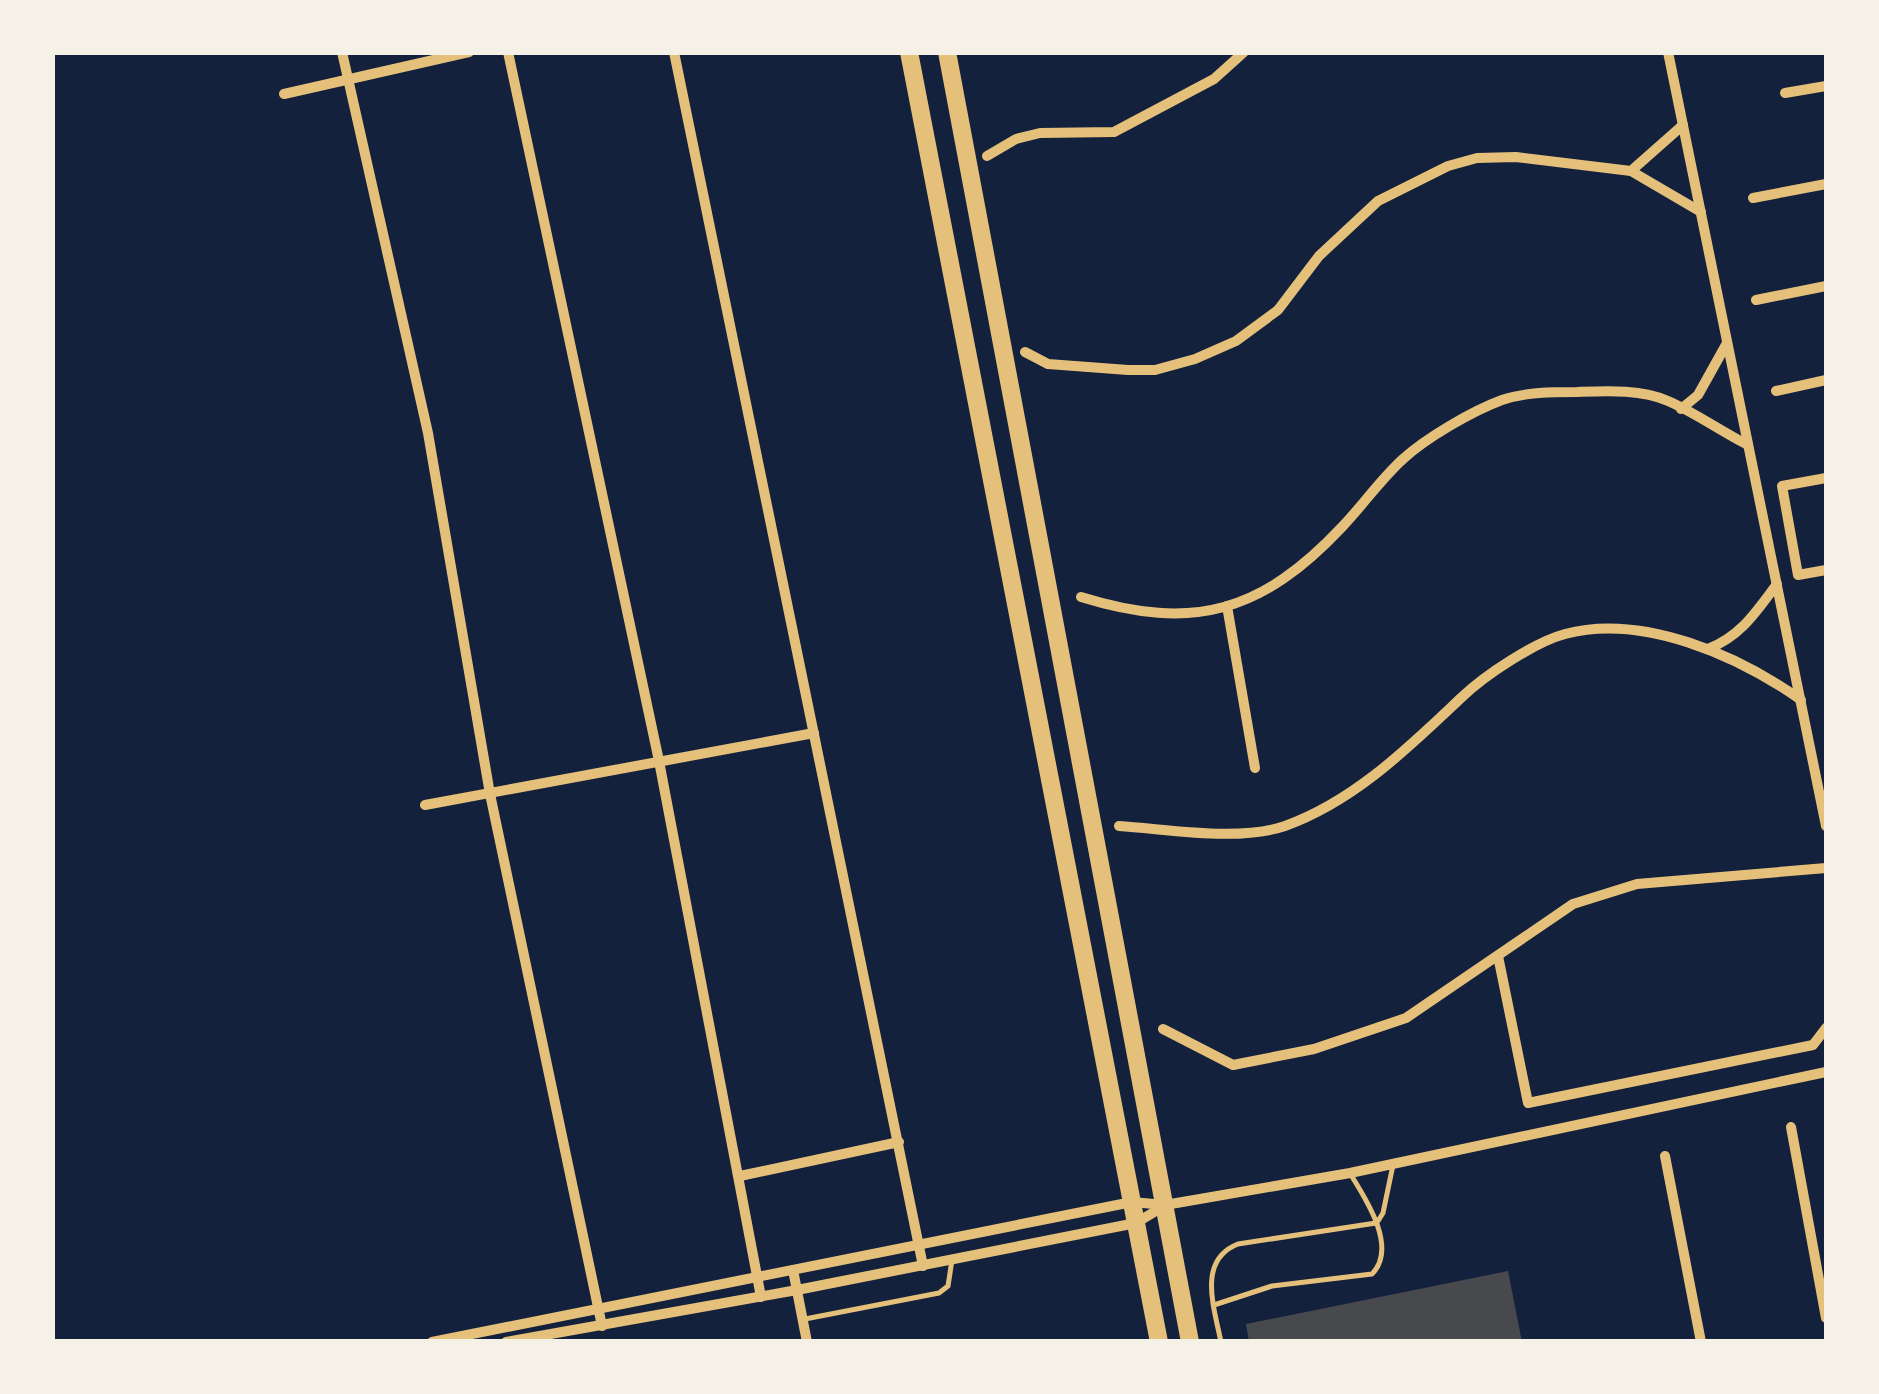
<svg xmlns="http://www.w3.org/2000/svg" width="1879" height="1394" font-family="'PT Sans',sans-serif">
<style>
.building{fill:#48494c}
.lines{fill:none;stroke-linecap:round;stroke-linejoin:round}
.service{stroke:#e5c07b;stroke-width:5}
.minor{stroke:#e5c07b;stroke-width:10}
.trunk{stroke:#e5c07b;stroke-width:18}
</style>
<rect width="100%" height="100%" fill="#14213d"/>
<polygon class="building" points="1508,1271 1522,1342 1249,1342 1246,1324"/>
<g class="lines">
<g class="service">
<polyline points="1378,1221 1383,1213 1393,1165"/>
<path d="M1214,1305L1272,1286L1372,1274C1398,1248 1366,1199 1351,1175"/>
<polyline points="805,1319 939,1293 948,1286 952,1260"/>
<path d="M1221,1342C1214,1307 1197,1260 1238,1244L1376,1223"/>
</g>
<g class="minor">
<polyline points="342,52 428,433 490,794 602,1326"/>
<polyline points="508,52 659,761 761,1297"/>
<polyline points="674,52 923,1266"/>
<polyline points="1668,52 1826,826"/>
<polyline points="1785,93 1826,86"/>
<polyline points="284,94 469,52"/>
<polyline points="987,156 1016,139 1040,133 1114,132 1214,79 1244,52"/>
<polyline points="1631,171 1683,125"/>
<polyline points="1753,198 1826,184"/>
<polyline points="1756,300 1826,286"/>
<polyline points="1025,352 1048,364 1128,370 1155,370 1195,359 1236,341 1278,310 1319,256 1378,201 1448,166 1477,158 1516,157 1631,171 1701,212"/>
<polyline points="1776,391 1826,380"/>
<polyline points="1681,409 1698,395 1727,343"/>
<polyline points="1826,478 1782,486 1798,575 1826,570"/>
<path d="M1081,597C1194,632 1262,612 1342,527C1363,505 1380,480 1403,459C1426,438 1472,411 1502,400C1525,392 1553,392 1577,392C1606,391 1641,389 1668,401C1694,412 1722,432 1748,445"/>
<polyline points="1227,606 1255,768"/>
<path d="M1708,649C1741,636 1756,612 1777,584"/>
<polyline points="425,805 814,733"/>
<path d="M1119,826C1168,829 1238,842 1285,826C1355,801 1410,746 1462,697C1485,675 1535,642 1565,634C1643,613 1739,656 1801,700"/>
<polyline points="1498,956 1528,1103 1813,1045 1826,1028"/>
<polyline points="1163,1029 1233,1065 1314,1049 1406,1018 1573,904 1637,884 1826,868"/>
<polyline points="1791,1127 1826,1318"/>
<polyline points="1665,1156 1701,1342"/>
<polyline points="740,1176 899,1142"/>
<polyline points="793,1270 807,1342"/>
<polyline points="432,1342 1132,1202 1165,1205 1350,1173 1826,1072"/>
<polyline points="506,1342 797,1290 1136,1223 1164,1206"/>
</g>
<g class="trunk">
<polyline points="909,52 1159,1342"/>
<polyline points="947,52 1190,1342"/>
</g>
</g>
<rect width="1879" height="1394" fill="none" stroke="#f6f1e7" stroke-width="110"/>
</svg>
